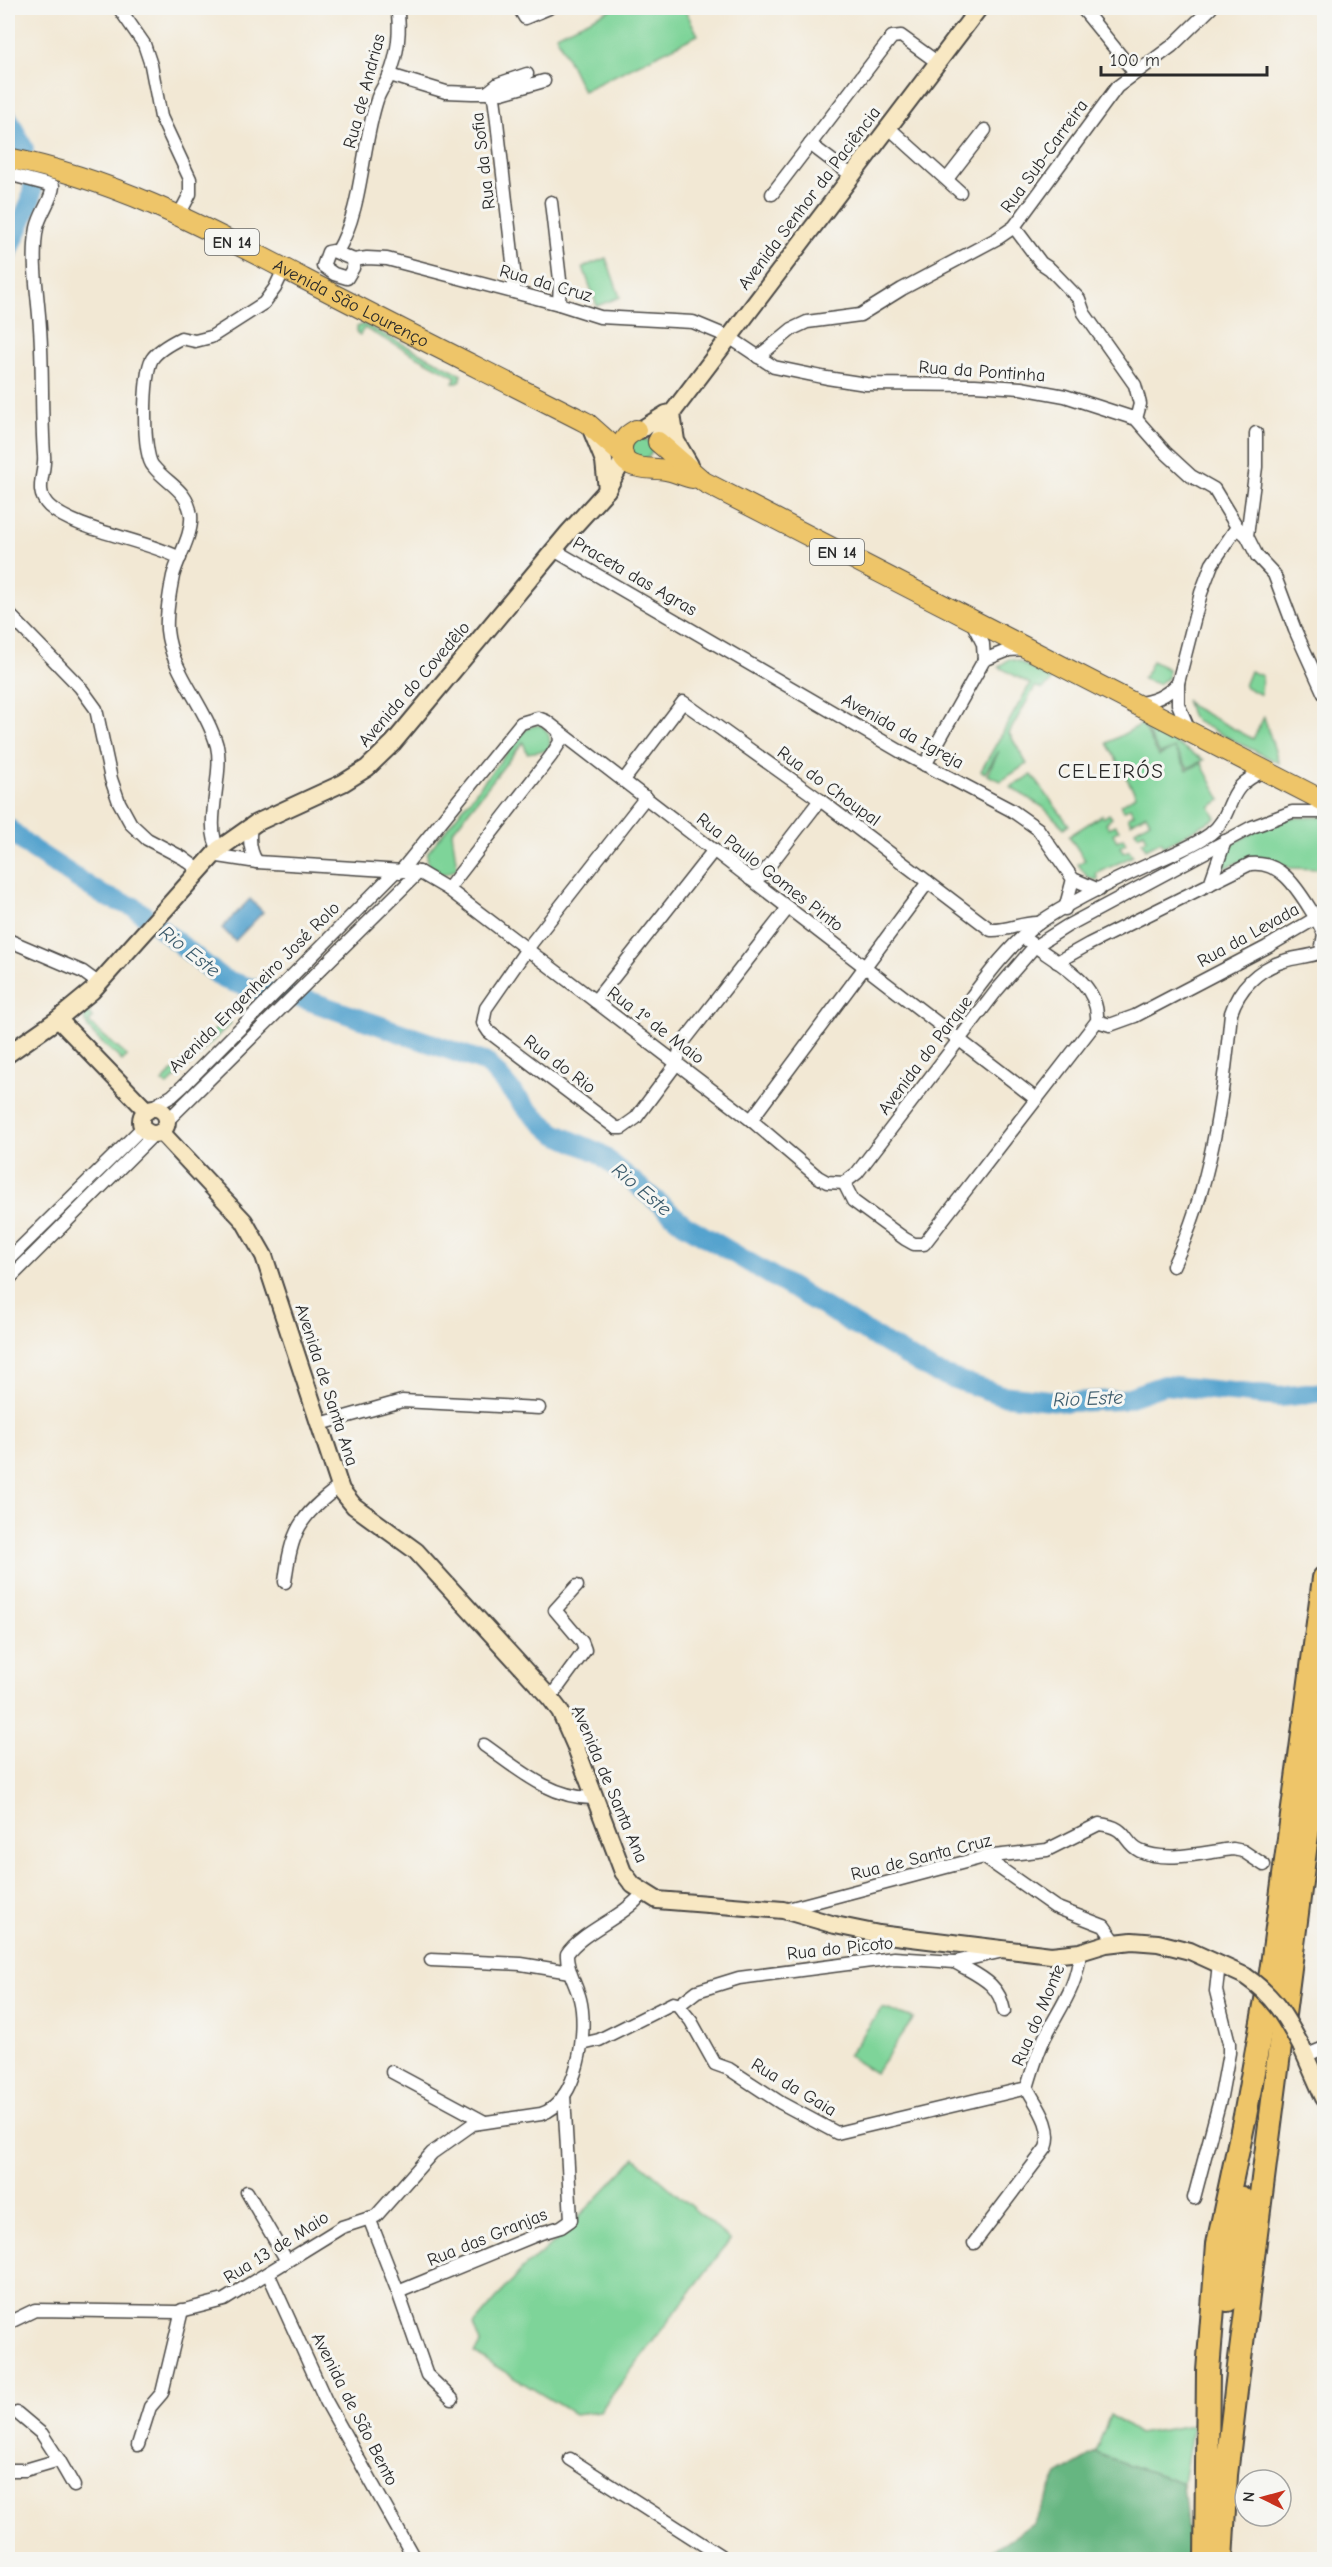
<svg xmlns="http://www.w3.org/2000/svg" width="1332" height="2567" font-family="'Comic Neue',sans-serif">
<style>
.green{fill:#7ed499;stroke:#548062;stroke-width:1.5}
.forest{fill:#66b681;stroke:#487056;stroke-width:1.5}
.water{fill:#54a3ce;stroke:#40677c;stroke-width:1.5}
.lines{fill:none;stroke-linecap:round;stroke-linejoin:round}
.river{stroke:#54a3ce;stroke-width:20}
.street-casing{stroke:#494744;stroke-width:15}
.secondary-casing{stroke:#494744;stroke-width:20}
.primary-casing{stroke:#494744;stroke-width:22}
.highway-casing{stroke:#494744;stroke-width:26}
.street{stroke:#fff;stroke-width:12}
.secondary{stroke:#f8e8c3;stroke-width:16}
.primary{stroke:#eec569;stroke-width:20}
.highway{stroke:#eec569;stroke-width:22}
.secondary-bridge-casing{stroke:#494744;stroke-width:20;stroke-linecap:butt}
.secondary-bridge{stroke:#f8e8c3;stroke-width:16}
.labels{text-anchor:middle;stroke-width:6;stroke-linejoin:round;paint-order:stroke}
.shield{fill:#f6f6f2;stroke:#686867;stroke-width:1.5}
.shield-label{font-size:16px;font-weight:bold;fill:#2b2b2b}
.street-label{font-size:18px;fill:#2b2b2b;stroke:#f6f6f2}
.water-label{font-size:20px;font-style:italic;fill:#3b5b6c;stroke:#f6f6f2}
.quarter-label{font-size:21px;letter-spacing:1.5px;fill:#2b2b2b;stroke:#f6f6f2}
</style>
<rect width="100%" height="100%" fill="#f6f6f2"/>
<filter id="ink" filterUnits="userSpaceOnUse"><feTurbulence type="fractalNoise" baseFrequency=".0167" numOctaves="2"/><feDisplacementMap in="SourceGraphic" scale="12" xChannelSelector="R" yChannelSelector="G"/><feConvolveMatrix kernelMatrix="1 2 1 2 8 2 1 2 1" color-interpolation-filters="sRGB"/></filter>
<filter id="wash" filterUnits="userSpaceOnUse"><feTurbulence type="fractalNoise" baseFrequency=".008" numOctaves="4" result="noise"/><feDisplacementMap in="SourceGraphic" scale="24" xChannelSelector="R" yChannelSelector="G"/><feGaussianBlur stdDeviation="1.35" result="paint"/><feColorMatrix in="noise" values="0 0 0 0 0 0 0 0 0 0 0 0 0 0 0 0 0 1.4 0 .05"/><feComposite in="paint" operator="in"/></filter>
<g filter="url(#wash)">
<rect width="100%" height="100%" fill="#f2e8d4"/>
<g class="green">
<polygon points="614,8 684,8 698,35 583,91 556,35"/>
<polygon points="606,258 620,297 597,306 583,267"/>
<polygon points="364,324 461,374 461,380 458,383 453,383 456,377 364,328 360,335 357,333 357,327"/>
<circle cx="641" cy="449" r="11"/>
<polygon points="1009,659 1018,661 1051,679 1050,683 1043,689 1035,687 1009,733 1027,764 1001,781 987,775 999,751 985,773 981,771 1030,684 999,667"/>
<polygon points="1152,661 1168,669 1168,678 1158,684 1143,679"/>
<polygon points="1250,671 1262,676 1261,695 1244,686"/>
<polygon points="1186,700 1191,706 1253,739 1264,717 1279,763 1197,722 1191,715"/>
<polygon points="1142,724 1159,756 1175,748 1160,754 1143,724 1204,760 1188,768 1175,749 1187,770 1201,763 1221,800 1210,807 1216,818 1164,846 1161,841 1146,849 1142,842 1147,839 1144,832 1138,835 1135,830 1150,821 1146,814 1131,823 1128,817 1134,814 1130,807 1124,811 1121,805 1136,795 1107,743"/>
<path d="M541,725C550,733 551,739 549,750L527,753L523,742L452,832L457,868C443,880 423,872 428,852L524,731L532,726Z"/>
<polygon points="1032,775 1069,825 1064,828 1043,807 1010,787"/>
<path d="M1109,814L1112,818L1106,823L1109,828L1115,825L1119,830L1113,834L1117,841L1123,838L1126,843L1120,847L1124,853L1129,850L1133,856L1096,874L1098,880C1087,880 1084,873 1078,864L1085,860L1069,836L1102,815L1103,818Z"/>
<polygon points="1324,817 1324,865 1321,866 1321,869 1290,868 1266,857 1252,857 1221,869 1229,846 1269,823 1284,818"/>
<path d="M89,1012L93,1018L89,1023L127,1056L122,1061C110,1048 82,1031 84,1013Z"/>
<polygon points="226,1019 231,1023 167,1086 162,1082"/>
<polygon points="882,2008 914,2018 875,2073 848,2056"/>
<polygon points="635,2158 730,2240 600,2411 574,2414 474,2353 481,2343 474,2325 522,2269 556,2241"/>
<polygon points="1110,2415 1139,2434 1193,2425 1183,2483 1095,2453"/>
</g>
<polygon class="forest" points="1095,2453 1183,2483 1190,2559 981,2559 1033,2524 1058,2475"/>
<polygon class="water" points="250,899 263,912 235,941 222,928"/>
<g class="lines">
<g class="river">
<polyline points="8,118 24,149"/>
<polyline points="8,253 31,200 33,185"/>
<polyline points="8,828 32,849 104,896 134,907 223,979 261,991 304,999 487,1063 527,1109 554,1133 599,1153 684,1224 934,1372 1001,1395 1069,1402 1121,1400 1164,1385 1280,1397 1324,1392"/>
</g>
</g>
</g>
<g filter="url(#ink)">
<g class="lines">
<defs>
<g id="street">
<polyline points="119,8 144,44 151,65 161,117 190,179 190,194 179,215"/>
<polyline points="519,8 525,18 549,8"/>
<polyline points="1082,8 1134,72"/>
<polyline points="390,75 446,92 472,93 502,93 544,81"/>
<polyline points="488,92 494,98 496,113 514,271 514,292"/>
<polyline points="488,92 498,84 527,74"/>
<polyline points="888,127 960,192"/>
<polyline points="810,144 851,175"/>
<path d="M8,174L53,186C52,200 40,213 37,228C31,260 38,295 40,328C43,370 41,413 44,455C46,474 33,490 49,506C76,531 144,539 180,558"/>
<polyline points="947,179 985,130"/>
<polyline points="772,194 892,37 901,36 937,62"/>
<polyline points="551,202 560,280 559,304"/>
<polyline points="1014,227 1041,263 1050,269 1079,299 1084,313 1135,385 1140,404 1136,419"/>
<polygon points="333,251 354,260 353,268 347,278 334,274 323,266 328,252"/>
<path d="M337,252C363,208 361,149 377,100C379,92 386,84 389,76C398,55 401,29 397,8"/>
<polyline points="354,260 367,258 387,259 559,304 600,317 693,322 729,337 774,367 827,378 866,384 975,385 1021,388 1065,396 1136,419 1165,452 1191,476 1214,489 1237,527 1247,536 1257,556 1274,574 1295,630 1324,694"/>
<polyline points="758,357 792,329 807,322 860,315 902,289 998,238 1014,227 1117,87 1172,46 1211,8"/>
<polyline points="1247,536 1256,467 1256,433"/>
<polyline points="554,550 903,753 1011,810 1038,829 1073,879 1099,890"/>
<polyline points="8,613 80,687 96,709 111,779 119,802 131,824 147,839 183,858 198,869"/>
<polyline points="972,622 983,644 984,660"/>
<path d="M1135,704C1153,701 1166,697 1178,683"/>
<polyline points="1190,732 1178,704 1178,683 1201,593 1212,564 1237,527"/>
<polyline points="925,765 984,660 1009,650 1025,649"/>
<path d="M624,780L683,702L820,800L991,930C1008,931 1022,922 1039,923"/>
<polyline points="646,797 527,949 486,1008 483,1023 489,1032 616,1128 622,1128 636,1118 677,1063 681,1045 788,908"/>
<path d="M251,825C249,838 249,851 257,862"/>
<path d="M219,849C203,827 224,775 217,746C206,706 171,672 167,630C166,614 170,591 173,576C178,557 193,534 191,515C187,489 167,484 153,466C142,454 143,373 152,359C158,350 171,343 181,338L195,341L211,337L264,303L275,288L284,269"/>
<polyline points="212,855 257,862 419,872 448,889 751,1120 818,1177 827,1182 844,1183"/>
<polyline points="400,872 521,723 538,718 546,721 1036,1099"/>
<polyline points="750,879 762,875 820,800"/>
<polyline points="1210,884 1225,841"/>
<polyline points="448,889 551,756 560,742 559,732"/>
<polyline points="1065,909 1073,879"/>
<polyline points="8,940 83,972 98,983"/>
<path d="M1057,962L1089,944L1250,864C1284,860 1300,894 1316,918L1267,947L1135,1016L1110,1025L1097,1021"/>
<polyline points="595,1001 714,850"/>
<path d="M946,1031C973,996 1003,949 1039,923C1070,901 1117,879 1152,863C1172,854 1192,847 1210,834C1237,813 1222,787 1265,771"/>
<polyline points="149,1109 172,1096 183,1086 395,872"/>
<polyline points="751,1120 928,882"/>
<polyline points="166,1122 419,872"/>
<polyline points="844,1183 857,1173 997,990 1034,947 1067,926 1252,827 1292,812 1324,812"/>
<path d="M844,1183L853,1201L905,1239L914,1244H924L1097,1021C1100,979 1051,961 1023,937"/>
<polyline points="8,1260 143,1127"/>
<path d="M1173,1266C1211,1188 1223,1098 1231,1013C1239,988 1258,969 1284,961C1296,957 1309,957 1321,952L1324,934L1316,918"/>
<polyline points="8,1280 154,1134"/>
<polyline points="320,1424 402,1401 539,1408"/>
<path d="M285,1582C291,1532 299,1516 340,1486"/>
<polyline points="550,1698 585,1650 582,1642 555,1610 577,1586"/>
<path d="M484,1745C517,1768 551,1799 594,1798"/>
<polyline points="984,1857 1055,1907 1104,1926 1116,1943"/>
<path d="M784,1910L984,1857L1047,1850L1099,1824C1129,1827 1123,1843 1140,1851C1167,1863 1205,1852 1233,1849L1243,1851L1264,1865"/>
<polyline points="431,1960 521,1964 570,1972"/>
<path d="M955,1962C978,1976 999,1982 1004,2011"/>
<polyline points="679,2005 697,1991 739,1978 894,1958 955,1962 999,1952"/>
<polyline points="582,2044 599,2040 673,2003 677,2004 691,2021 715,2064 729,2069 781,2103 837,2133 1027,2088"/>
<polyline points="1307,2055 1324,2048"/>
<polyline points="392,2072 483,2121"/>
<polyline points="247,2192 287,2261"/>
<polyline points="1194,2198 1221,2096 1229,2053 1229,2043 1216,1991 1219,1963"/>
<polyline points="369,2218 398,2292 427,2375 452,2399"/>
<path d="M974,2243L1046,2148C1054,2127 1037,2106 1027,2088C1032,2071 1037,2054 1044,2039C1060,2007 1077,1988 1080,1952"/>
<polyline points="268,2273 326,2401 415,2560"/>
<polyline points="398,2292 541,2233 561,2227 571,2220 564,2095"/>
<path d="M8,2323L35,2310L177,2312L224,2300L342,2227L376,2216L432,2153L473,2124L541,2114C578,2103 588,2030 580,1999C576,1984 566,1969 567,1954C581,1932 623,1918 643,1893"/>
<polyline points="138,2445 150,2407 162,2393 182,2310"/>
<polyline points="570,2459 727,2560"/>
<polyline points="59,2460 74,2486"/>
<polyline points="8,2470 25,2470 59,2460 42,2434 17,2413"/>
</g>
<g id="secondary">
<polyline points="672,414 676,441 690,465"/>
<polyline points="591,429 604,461 607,490"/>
<polyline points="640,430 666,414 672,413"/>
<polyline points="657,440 672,413 979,8"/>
<polyline points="58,1019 147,1111"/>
<polyline points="8,1054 58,1019 92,991 219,849 256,823 343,783 367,768 393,743 568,533 607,490 624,458"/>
<circle cx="154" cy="1121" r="13"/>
<polyline points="161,1132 244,1221 264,1256 341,1490 354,1506 416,1551 550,1698 560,1711 575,1745 623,1872 633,1885 657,1900 783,1910 835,1925 879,1934 1051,1955 1080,1952 1106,1944 1132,1941 1158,1943 1190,1951 1245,1976"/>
<polyline points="1301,2046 1324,2098"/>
</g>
<g id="primary">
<path id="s1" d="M8,158C118,180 206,228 304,279C398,328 493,375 587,423L623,455"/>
<path d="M636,430C629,434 623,438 622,447C620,474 654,466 670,471C677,473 685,476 692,478"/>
<polyline points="658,442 704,482 1324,801"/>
</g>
<g id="highway">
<polyline points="1228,2300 1241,2198"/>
<polyline points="1206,2560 1208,2371 1218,2244 1245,2116 1271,1972 1324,1578"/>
<polyline points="1221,2560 1226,2475 1237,2382 1324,1702"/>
</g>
</defs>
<use href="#street" class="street-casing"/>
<use href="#secondary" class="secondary-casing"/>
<use href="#primary" class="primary-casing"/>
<use href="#highway" class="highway-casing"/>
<use href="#street" class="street"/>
<use href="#secondary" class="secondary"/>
<use href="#primary" class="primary"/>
<use href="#highway" class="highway"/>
<defs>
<path id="secondary-bridge" d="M1245,1976C1274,1996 1285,2016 1301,2046"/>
</defs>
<use href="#secondary-bridge" class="secondary-bridge-casing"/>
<use href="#secondary-bridge" class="secondary-bridge"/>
</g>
</g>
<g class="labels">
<g class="shield">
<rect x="205" y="229" width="54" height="26" rx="4.5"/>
<rect x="810" y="539" width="54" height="26" rx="4.5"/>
</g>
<g class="shield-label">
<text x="232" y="248">EN 14</text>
<text x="837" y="558">EN 14</text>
</g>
<g class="street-label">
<text transform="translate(364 91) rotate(-75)" y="6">Rua de Andrias</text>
<text transform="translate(1044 156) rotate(-54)" y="6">Rua Sub-Carreira</text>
<text transform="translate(483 161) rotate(-97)" y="6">Rua da Sofia</text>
<text transform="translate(809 198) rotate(-53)" y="6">Avenida Senhor da Paciência</text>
<text transform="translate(546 283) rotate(16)" y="6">Rua da Cruz</text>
<text dy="6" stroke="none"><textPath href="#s1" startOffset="374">Avenida São Lourenço</textPath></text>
<text transform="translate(982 371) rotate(4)" y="6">Rua da Pontinha</text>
<text transform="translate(635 576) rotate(30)" y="6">Praceta das Agras</text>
<text transform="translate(414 684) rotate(-49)" y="6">Avenida do Covedêlo</text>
<text transform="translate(903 731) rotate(29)" y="6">Avenida da Igreja</text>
<text transform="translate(829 786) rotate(36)" y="6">Rua do Choupal</text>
<text transform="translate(770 872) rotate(38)" y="6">Rua Paulo Gomes Pinto</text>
<text transform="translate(1248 935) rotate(-29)" y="6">Rua da Levada</text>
<text transform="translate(254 987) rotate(-45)" y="6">Avenida Engenheiro José Rolo</text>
<text transform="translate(656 1025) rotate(37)" y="6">Rua 1º de Maio</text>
<text transform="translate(925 1055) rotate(-53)" y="6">Avenida do Parque</text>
<text transform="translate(560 1064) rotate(37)" y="6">Rua do Rio</text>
<text transform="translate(327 1385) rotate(72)" y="6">Avenida de Santa Ana</text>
<text transform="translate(610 1784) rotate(67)" y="6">Avenida de Santa Ana</text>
<text transform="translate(921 1857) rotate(-14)" y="6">Rua de Santa Cruz</text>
<text transform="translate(840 1948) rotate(-6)" y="6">Rua do Picoto</text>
<text transform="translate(1038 2015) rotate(-67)" y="6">Rua do Monte</text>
<text transform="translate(794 2087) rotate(31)" y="6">Rua da Gaia</text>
<text transform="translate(487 2237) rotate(-22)" y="6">Rua das Granjas</text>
<text transform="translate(276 2247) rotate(-32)" y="6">Rua 13 de Maio</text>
<text transform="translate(355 2409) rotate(63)" y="6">Avenida de São Bento</text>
</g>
<g class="water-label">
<text transform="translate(190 951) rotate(38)" y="7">Rio Este</text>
<text transform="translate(642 1189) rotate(40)" y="7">Rio Este</text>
<text transform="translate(1088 1398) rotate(-2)" y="7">Rio Este</text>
</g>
<g class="quarter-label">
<text x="1111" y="778">CELEIRÓS</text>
</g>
</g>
<rect width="1332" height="2567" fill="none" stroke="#f6f6f2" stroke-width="30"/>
<g transform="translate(1263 2498) rotate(275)"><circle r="28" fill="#f6f6f2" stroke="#a5a5a2" stroke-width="1.5"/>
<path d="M0-4.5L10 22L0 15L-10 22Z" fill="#c8321e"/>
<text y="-9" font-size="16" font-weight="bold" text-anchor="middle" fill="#2b2b2b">N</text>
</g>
<path d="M1101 66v9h166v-9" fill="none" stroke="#2b2b2b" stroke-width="3"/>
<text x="1110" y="66" font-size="18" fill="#2b2b2b" stroke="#f6f6f2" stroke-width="4.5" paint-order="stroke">100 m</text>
</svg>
